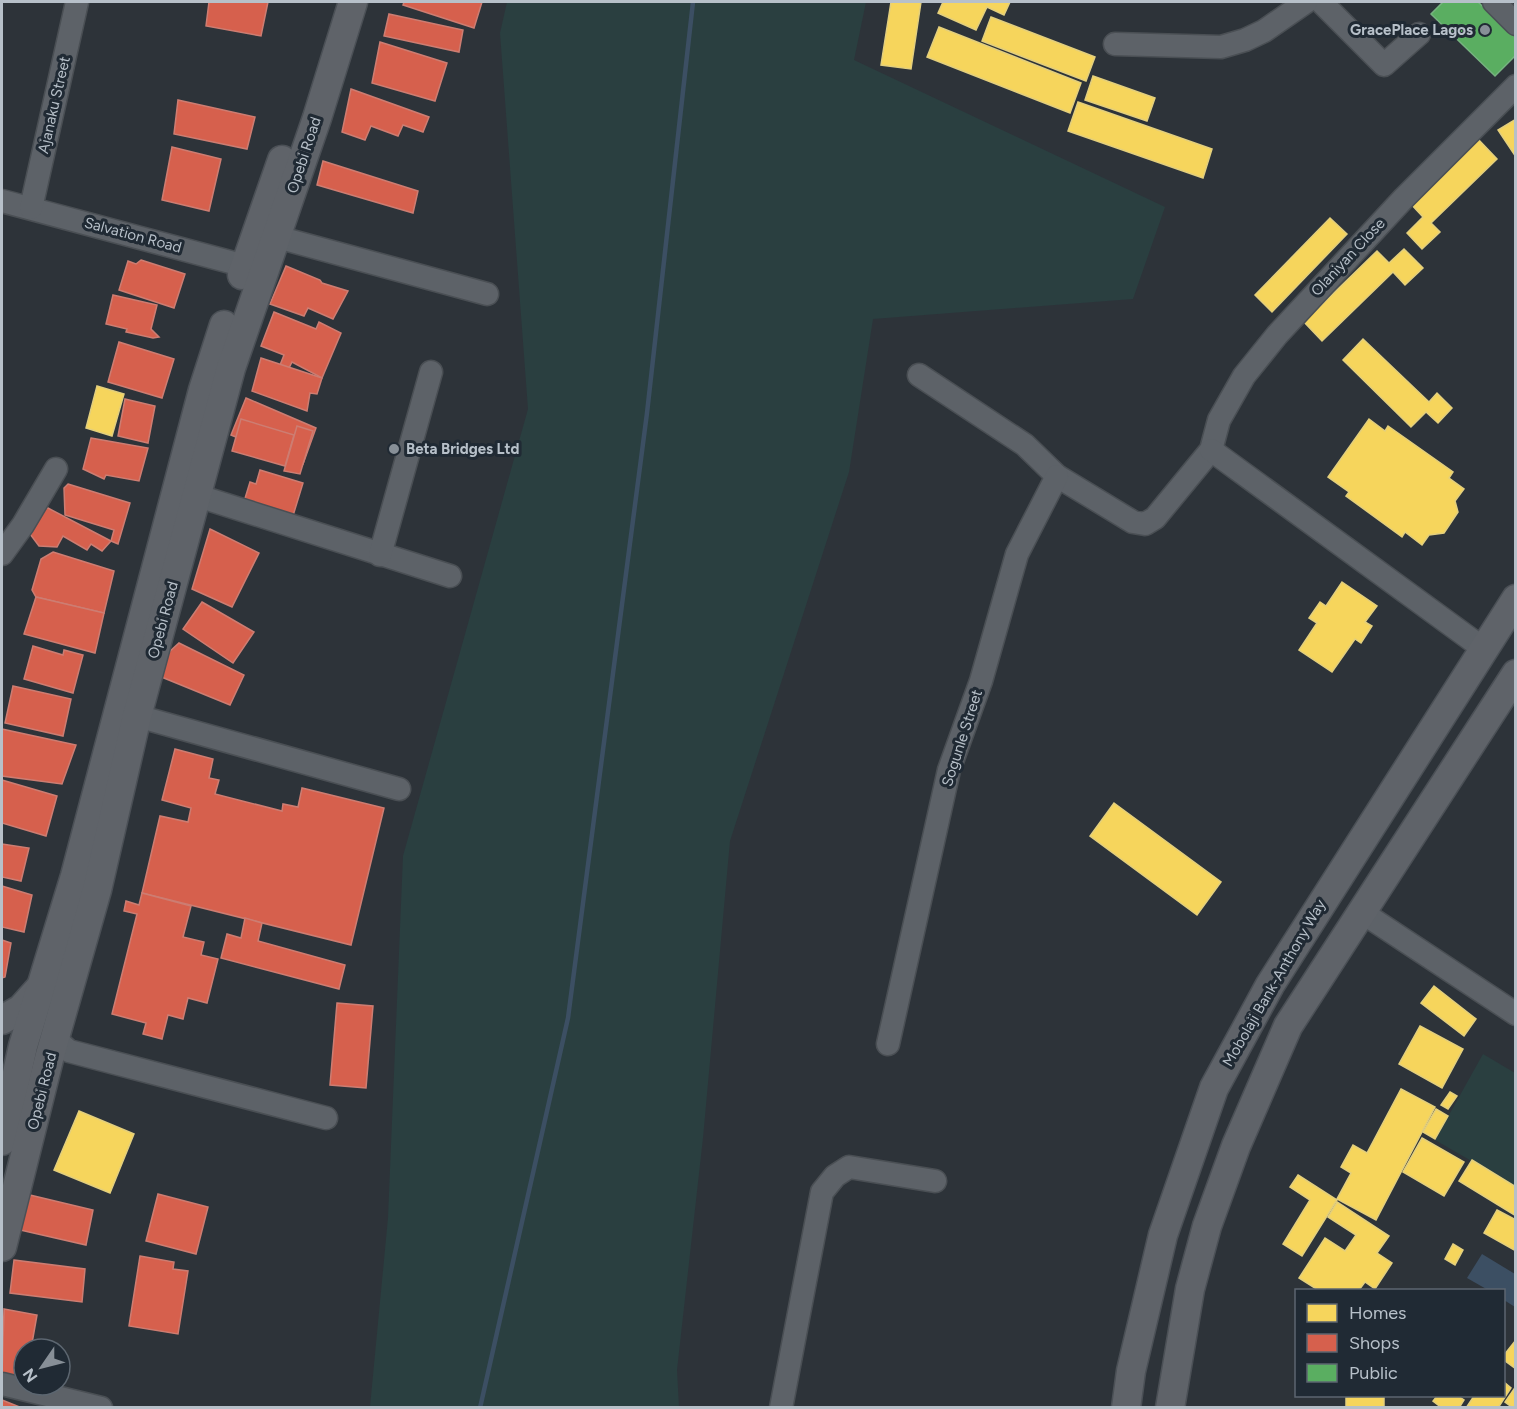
<svg xmlns="http://www.w3.org/2000/svg" width="1517" height="1409" font-family="Figtree,sans-serif">
<style>
.green{fill:#2a3f40}
.water{fill:#3c4f63}
.homes{fill:#f6d55c;stroke:#e3cf7d;stroke-width:1.5}
.shops{fill:#d6604d;stroke:#cd7d72;stroke-width:1.5}
.public{fill:#5aae61;stroke:#76b380;stroke-width:1.5}
.lines{fill:none;stroke-linecap:round;stroke-linejoin:round}
.stream{stroke:#3c4f63;stroke-width:4.5}
.minor-casing{stroke:#4a4f54;stroke-width:25}
.major-casing{stroke:#4b5056;stroke-width:31}
.minor{stroke:#5d6268;stroke-width:22}
.major{stroke:#5f6369;stroke-width:28}
.poi-dot{fill:#878f97;stroke:#202a34;stroke-width:2}
.labels{text-anchor:middle;stroke-width:6;stroke-linejoin:round;paint-order:stroke}
.poi-label{font-size:15px;font-weight:bold;fill:#b7c0c9;stroke:#202a34;text-anchor:end}
.street-label{font-size:15px;fill:#b7c0c9;stroke:#202a34}
</style>
<rect width="100%" height="100%" fill="#2d3339"/>
<g class="green">
<polygon points="507,2 866,2 854,60 1165,207 1133,299 873,319 849,472 730,841 703,1138 677,1370 679,1407 370,1407 388,1218 403,856 528,409 500,33"/>
<polygon points="1483,1054 1515,1073 1515,1186 1435,1140"/>
</g>
<polygon class="water" points="1482,1254 1515,1274 1515,1307 1504,1300 1504,1290 1488,1290 1467,1278"/>
<g class="homes">
<polygon points="891,2 921,2 911,69 881,65"/>
<polygon points="943,2 1010,2 1004,15 987,7 976,30 938,13"/>
<polygon points="991,17 1095,57 1086,81 982,41"/>
<polygon points="939,27 1081,83 1070,113 927,57"/>
<polygon points="1093,76 1155,98 1147,121 1085,100"/>
<polygon points="1078,102 1212,149 1203,178 1068,131"/>
<polygon points="1516,119 1516,157 1498,130"/>
<polygon points="1477,138 1497,159 1431,223 1440,232 1422,249 1407,233 1423,217 1410,203"/>
<polygon points="1330,218 1347,234 1272,312 1255,295"/>
<polygon points="1404,249 1423,268 1405,285 1393,272 1322,341 1304,322 1377,251 1389,263"/>
<polygon points="1363,339 1429,402 1437,393 1452,408 1438,423 1426,412 1411,427 1343,360"/>
<polygon points="97,386 124,394 112,436 86,428"/>
<polygon points="1369,419 1385,431 1388,426 1453,472 1449,478 1464,489 1455,501 1458,512 1444,533 1429,535 1422,545 1405,532 1402,537 1346,496 1349,492 1328,477"/>
<polygon points="1342,582 1377,606 1365,622 1372,626 1361,643 1355,639 1332,672 1299,650 1317,623 1309,618 1320,602 1326,606"/>
<polygon points="1114,803 1221,882 1197,915 1090,836"/>
<polygon points="1434,986 1476,1019 1464,1036 1421,1003"/>
<polygon points="1420,1026 1463,1049 1442,1088 1399,1064"/>
<polygon points="1401,1089 1435,1107 1376,1220 1337,1199 1351,1173 1341,1167 1353,1145 1367,1153"/>
<polygon points="1450,1092 1457,1096 1448,1109 1441,1105"/>
<polygon points="1436,1109 1448,1116 1435,1139 1423,1132"/>
<polygon points="79,1111 134,1134 110,1193 54,1170"/>
<polygon points="1422,1138 1464,1162 1444,1196 1403,1172"/>
<polygon points="1472,1160 1516,1187 1516,1216 1459,1181"/>
<polygon points="1298,1175 1337,1200 1302,1256 1283,1244 1310,1200 1290,1187"/>
<polygon points="1337,1202 1389,1236 1377,1253 1392,1263 1375,1289 1365,1282 1359,1290 1318,1290 1299,1278 1325,1238 1345,1251 1356,1235 1328,1217"/>
<polygon points="1497,1210 1516,1220 1516,1251 1484,1233"/>
<polygon points="1453,1244 1463,1250 1455,1265 1445,1259"/>
<polygon points="1516,1340 1516,1369 1504,1360 1504,1355"/>
<polygon points="1504,1382 1511,1388 1498,1408 1466,1408 1474,1396 1504,1396"/>
<polygon points="1514,1389 1516,1408 1513,1408 1505,1402"/>
<rect x="1346" y="1396" width="38" height="12"/>
<polygon points="1437,1396 1458,1396 1464,1400 1459,1408 1442,1408 1433,1401"/>
</g>
<g class="shops">
<polygon points="209,2 268,2 261,36 206,26"/>
<polygon points="404,2 482,2 474,28 403,5"/>
<polygon points="389,14 463,30 459,52 384,36"/>
<polygon points="380,42 447,63 435,101 372,83"/>
<polygon points="351,89 429,117 423,132 403,125 398,136 371,126 365,140 342,132"/>
<polygon points="178,100 255,117 247,149 174,134"/>
<polygon points="172,147 221,159 209,211 162,200"/>
<polygon points="323,161 418,191 413,213 317,185"/>
<polygon points="141,260 185,274 174,308 119,290 128,261 136,264"/>
<polygon points="286,266 320,280 322,283 348,291 333,319 308,308 304,316 270,304"/>
<polygon points="113,295 157,305 151,329 159,337 153,338 126,332 127,329 106,324"/>
<polygon points="274,312 316,329 319,322 341,333 322,378 292,362 289,368 280,365 284,355 261,346"/>
<polygon points="119,342 174,359 162,398 108,382"/>
<polygon points="261,358 322,378 317,394 310,393 307,411 252,391"/>
<polygon points="246,398 316,428 303,464 231,435"/>
<polygon points="125,399 155,406 148,443 118,436"/>
<polygon points="241,419 294,435 285,466 232,451"/>
<polygon points="297,426 313,431 300,474 284,471"/>
<polygon points="91,438 148,448 139,481 106,475 104,479 83,469"/>
<polygon points="260,470 303,483 292,519 243,505 250,482 256,484"/>
<polygon points="68,484 130,503 118,544 111,541 114,530 65,515 64,488"/>
<polygon points="46,507 111,541 102,551 91,544 87,550 63,536 57,547 39,546 30,534"/>
<polygon points="210,529 259,553 232,607 192,589"/>
<polygon points="53,552 114,571 104,613 36,597 32,590 41,559"/>
<polygon points="36,597 104,613 95,653 24,634"/>
<polygon points="202,602 254,632 233,663 183,629"/>
<polygon points="179,643 244,675 230,705 159,676 168,653"/>
<polygon points="33,646 63,655 64,650 83,655 73,693 24,679"/>
<polygon points="13,686 71,699 63,736 5,723"/>
<polygon points="2,729 76,745 62,784 2,776"/>
<polygon points="175,749 213,759 209,778 219,780 215,794 282,811 283,804 298,807 302,788 384,808 351,945 142,893 160,816 188,822 191,808 162,800"/>
<polygon points="2,780 57,796 46,836 2,823"/>
<polygon points="2,844 29,848 21,881 2,877"/>
<polygon points="2,886 32,895 24,932 2,927"/>
<polygon points="142,893 191,906 183,937 204,942 201,955 218,959 207,1003 188,998 183,1019 168,1015 162,1039 143,1034 146,1023 112,1014 137,914 124,911 126,901 139,905"/>
<polygon points="245,918 262,923 258,941 345,965 339,989 221,958 227,934 241,938"/>
<polygon points="2,940 11,943 5,977 2,978"/>
<polygon points="337,1003 373,1006 366,1088 330,1085"/>
<polygon points="158,1194 208,1207 196,1254 146,1241"/>
<polygon points="30,1195 93,1210 86,1245 20,1230"/>
<polygon points="140,1256 174,1262 173,1269 188,1271 178,1334 129,1326"/>
<polygon points="14,1260 85,1269 82,1302 10,1293"/>
<polygon points="4,1309 37,1315 31,1349 24,1349 24,1380 2,1376"/>
<polygon points="2,1400 22,1408 2,1408"/>
</g>
<polygon class="public" points="1443,2 1478,2 1516,37 1516,55 1495,76 1431,14"/>
<g class="lines">
<polyline class="stream" points="480,1408 568,1018 647,413 693,2"/>
<defs>
<g id="minor">
<polyline points="1321,2 1384,65 1419,34"/>
<polyline points="1494,2 1516,24"/>
<polyline points="1115,44 1221,47 1245,40 1264,31 1306,2"/>
<polyline points="2,201 260,270"/>
<polyline points="31,208 77,2"/>
<polyline points="277,237 487,294"/>
<polyline points="919,375 1025,445 1057,476 1133,522 1145,524 1155,518 1211,450 1219,420 1244,376 1277,335 1404,198 1516,86"/>
<polyline points="1211,450 1484,649"/>
<polyline points="195,495 450,576"/>
<polyline points="2,554 23,525 56,469"/>
<polyline points="380,555 431,372"/>
<polyline points="137,716 399,789"/>
<polyline points="1363,913 1516,1014"/>
<polyline points="55,1039 69,1051 326,1118"/>
<polyline points="888,1044 949,770 981,681 1017,554 1057,476"/>
<polyline points="2,1384 101,1408"/>
<polyline points="781,1408 822,1192 835,1176 849,1167 935,1181"/>
</g>
<g id="major">
<polyline points="242,275 282,160"/>
<polyline points="2,1020 21,1009 38,990"/>
<polyline points="2,1141 23,1046 75,876 203,390 224,325"/>
<polyline points="2,1247 50,1055 97,890 137,716 231,368 317,118 353,2"/>
<polyline points="1126,1408 1131,1371 1163,1235 1214,1088 1270,985 1516,599"/>
<polyline points="1170,1408 1190,1289 1207,1226 1236,1146 1288,1026 1516,674"/>
</g>
</defs>
<use href="#minor" class="minor-casing"/>
<use href="#major" class="major-casing"/>
<use href="#minor" class="minor"/>
<use href="#major" class="major"/>
</g>
<g class="poi-dot">
<circle cx="1485" cy="30" r="6"/>
<circle cx="394" cy="449" r="6"/>
</g>
<g class="labels">
<g class="poi-label">
<text x="1473" y="35">GracePlace Lagos</text>
<text x="406" y="454" text-anchor="start">Beta Bridges Ltd</text>
</g>
<g class="street-label">
<text transform="translate(54 105) rotate(-77)" y="5">Ajanaku Street</text>
<text transform="translate(304 155) rotate(-72)" y="5">Opebi Road</text>
<text transform="translate(133 235) rotate(15)" y="5">Salvation Road</text>
<text transform="translate(1348 257) rotate(-47)" y="5">Olaniyan Close</text>
<text transform="translate(163 620) rotate(-75)" y="5">Opebi Road</text>
<text transform="translate(962 738) rotate(-72)" y="5">Sogunle Street</text>
<text transform="translate(1274 983) rotate(-60)" y="5">Mobolaji Bank-Anthony Way</text>
<text transform="translate(42 1091) rotate(-76)" y="5">Opebi Road</text>
</g>
</g>
<rect width="1517" height="1409" fill="none" stroke="#b7c0c9" stroke-width="6"/>
<rect x="1295" y="1289" width="210" height="108" fill="#202a34" stroke="#5c6670" stroke-width="1.5"/>
<rect x="1307" y="1304" width="30" height="18" fill="#f6d55c" stroke="#5c6670" stroke-width="1.5"/>
<text x="1349" y="1319" font-size="18" fill="#b7c0c9">Homes</text>
<rect x="1307" y="1334" width="30" height="18" fill="#d6604d" stroke="#5c6670" stroke-width="1.5"/>
<text x="1349" y="1349" font-size="18" fill="#b7c0c9">Shops</text>
<rect x="1307" y="1364" width="30" height="18" fill="#5aae61" stroke="#5c6670" stroke-width="1.5"/>
<text x="1349" y="1379" font-size="18" fill="#b7c0c9">Public</text>
<g transform="translate(42 1367) rotate(235)"><circle r="28" fill="#202a34" stroke="#5c6670" stroke-width="1.5"/>
<path d="M0-4.5L10 22L0 15L-10 22Z" fill="#878f97"/>
<text y="-9" font-size="16" font-weight="bold" text-anchor="middle" fill="#b7c0c9">N</text>
</g>
</svg>
